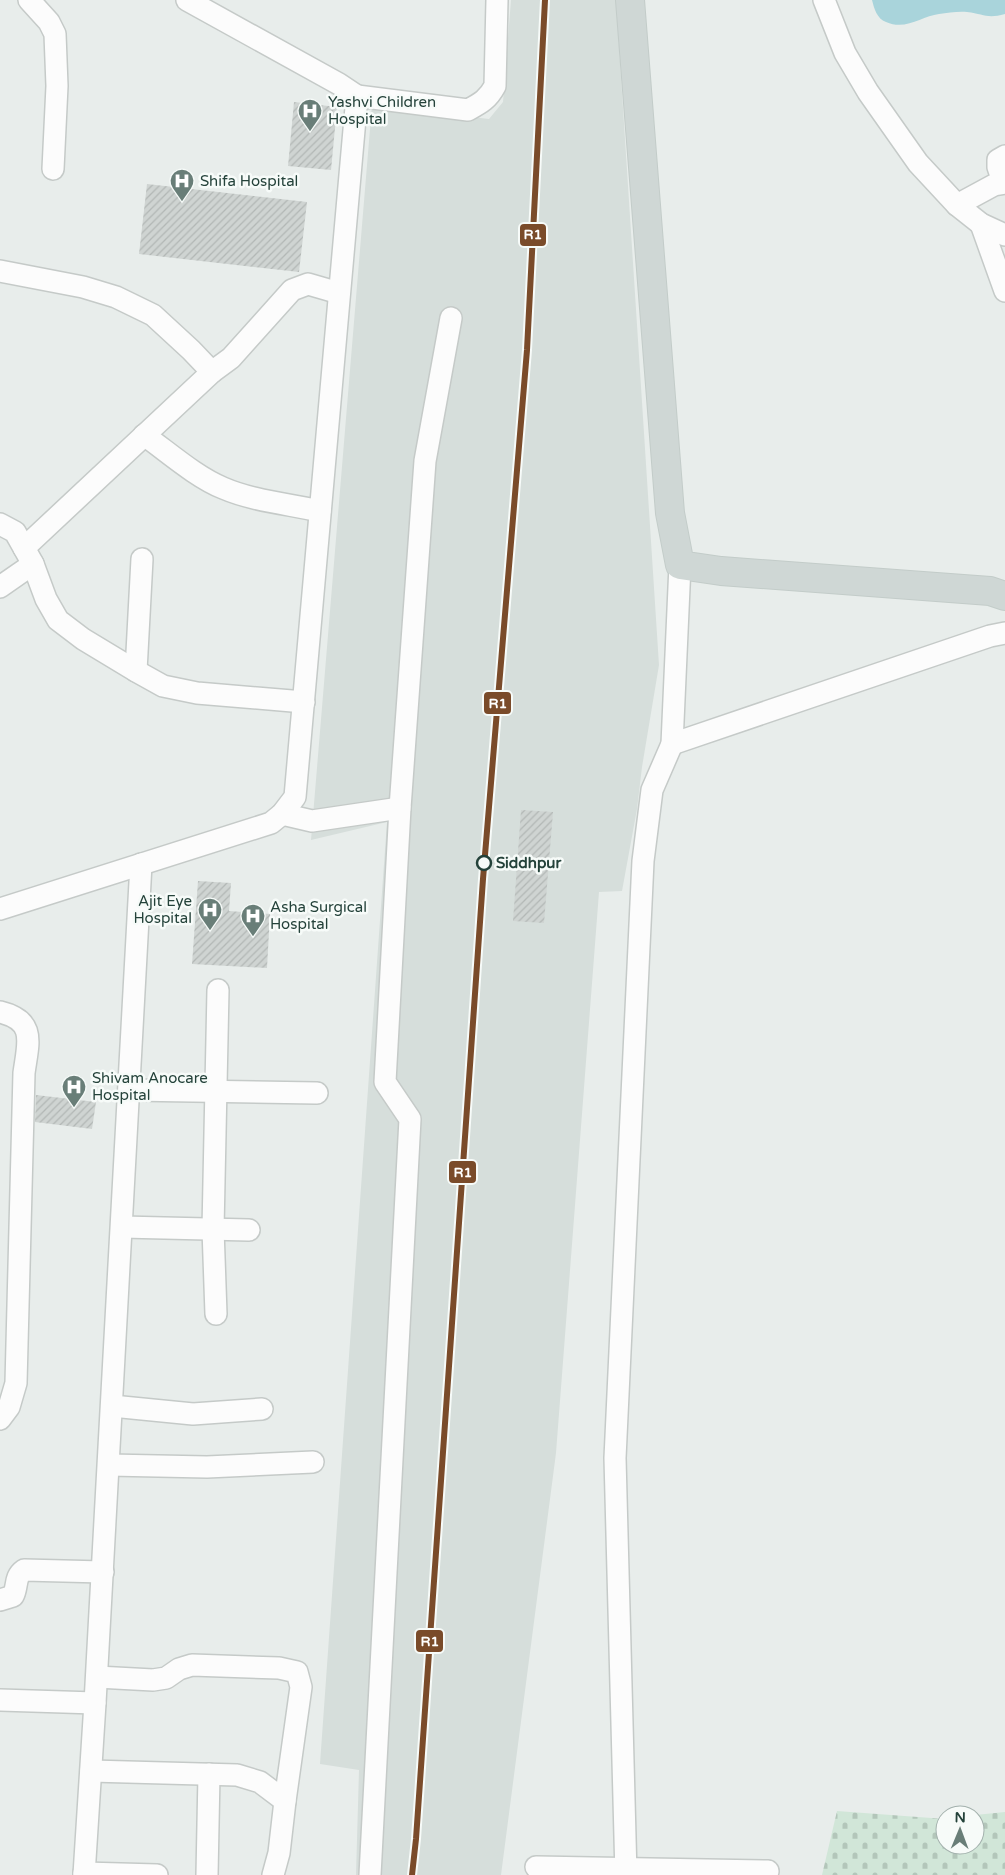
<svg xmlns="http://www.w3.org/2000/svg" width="1005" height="1875" font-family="'Varela Round',sans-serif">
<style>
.built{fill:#d6dedb}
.cemetery{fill:url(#cemetery-stones)}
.water{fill:#a9d4db}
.building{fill:url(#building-hatch)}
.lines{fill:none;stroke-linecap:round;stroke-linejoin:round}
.minor-casing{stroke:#c5cac8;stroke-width:24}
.major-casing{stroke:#c3ccc9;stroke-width:30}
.minor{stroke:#fcfcfc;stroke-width:21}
.major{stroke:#cfd7d5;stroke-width:28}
.rail-1-casing{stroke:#f7fbf9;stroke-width:10}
.rail-1{stroke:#7a4b2a;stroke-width:6}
.stop-dot{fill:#f7fbf9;stroke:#24423a;stroke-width:2.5}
.labels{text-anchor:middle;stroke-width:5;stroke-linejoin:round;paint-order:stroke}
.poi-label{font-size:15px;fill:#24423a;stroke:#f7fbf9;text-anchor:start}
.stop-label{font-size:15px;font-weight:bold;fill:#24423a;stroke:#f7fbf9;text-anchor:start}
.line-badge{stroke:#f7fbf9;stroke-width:2}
.badge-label{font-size:14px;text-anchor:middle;font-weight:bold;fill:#fff}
</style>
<defs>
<pattern id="cemetery-stones" width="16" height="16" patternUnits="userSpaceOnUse" patternTransform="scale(1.25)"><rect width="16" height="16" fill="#d1e6d8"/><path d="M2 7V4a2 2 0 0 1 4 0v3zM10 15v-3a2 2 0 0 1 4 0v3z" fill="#b3c6ba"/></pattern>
<pattern id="building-hatch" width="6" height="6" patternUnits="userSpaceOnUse" patternTransform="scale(1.25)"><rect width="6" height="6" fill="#cfd4d2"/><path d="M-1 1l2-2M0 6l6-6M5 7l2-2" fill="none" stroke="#b2b7b5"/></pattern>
</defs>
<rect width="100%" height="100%" fill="#e8edeb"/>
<polygon class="built" points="511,0 616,0 659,665 642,767 637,809 622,891 599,892 556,1453 501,1875 356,1875 359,1770 320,1764 387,822 311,840 372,105 489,119 503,102"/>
<polygon class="cemetery" points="837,1811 945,1819 945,1845 975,1845 975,1815 1005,1812 1005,1875 822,1875"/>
<path class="water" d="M872,0H1005V14C987,19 984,14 967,12C958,11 948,13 939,14C922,16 906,31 886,22C877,19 874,8 872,0Z"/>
<g class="building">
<polygon points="294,102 337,107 331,170 288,166"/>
<polygon points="147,184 307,202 299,272 139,254"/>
<polygon points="521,810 553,812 544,923 513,921"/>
<polygon points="198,881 231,883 229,911 270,914 267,968 192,964"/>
<polygon points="36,1095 96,1102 92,1129 35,1122"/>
</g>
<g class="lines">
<defs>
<g id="minor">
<polyline points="29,0 49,22 55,34 57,86 53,169"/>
<polyline points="187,0 339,84 357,96"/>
<polyline points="824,0 845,53 868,92 918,163 957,205 981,224 1005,235"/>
<polyline points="1003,182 998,167 998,160 1005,156"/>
<polyline points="957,205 994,185 1005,183"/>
<polyline points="981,224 1005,291"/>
<polyline points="0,271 83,287 116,297 153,315 191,350 212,372 231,358 292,290 308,284 339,293"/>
<path d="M144,435C168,452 196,477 223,488C253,501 289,504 320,511"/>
<polyline points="0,524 15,532 33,564 46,599 58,620 83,639 136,671 163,686 197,693 304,702"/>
<polyline points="24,548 212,372"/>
<polyline points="0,587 33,564"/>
<polyline points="136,671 142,559"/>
<polyline points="672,744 990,636 1005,633"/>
<polyline points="282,814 312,821 400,808"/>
<path d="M0,909L271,823L282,814L295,797L357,96L468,110C481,103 488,99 495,86L497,0"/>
<path d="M0,1012C37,1021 28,1043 24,1073L16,1383L9,1407L0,1419"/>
<polyline points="130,1090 317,1093"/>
<polyline points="122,1227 249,1230"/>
<polyline points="216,1314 213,1229 218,990"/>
<polyline points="112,1406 193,1414 262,1409"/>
<polyline points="109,1465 207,1467 313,1462"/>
<path d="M0,1600L13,1596C18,1587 14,1577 24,1570L103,1572"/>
<polyline points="97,1677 153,1680 166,1678 179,1669 192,1665 279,1668 297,1672 301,1687 285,1801 279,1853 273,1875"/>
<polyline points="0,1700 95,1703"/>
<polyline points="91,1771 237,1775 260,1782 285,1801"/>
<polyline points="536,1867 768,1871"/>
<polyline points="84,1873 157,1875"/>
<polyline points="84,1875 95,1703 141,864"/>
<polyline points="207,1875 209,1774"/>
<polyline points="370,1875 410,1119 385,1082 400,808 425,461 451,318"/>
<polyline points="626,1875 615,1458 643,861 652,790 672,744 680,565"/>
</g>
<polyline id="major" points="630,0 670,513 680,565 721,571 990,591 1005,596"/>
</defs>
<use href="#minor" class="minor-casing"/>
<use href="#major" class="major-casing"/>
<use href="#minor" class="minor"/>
<use href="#major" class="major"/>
<defs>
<polyline id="rail-1" points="412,1875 416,1839 483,879 527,350 545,0"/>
</defs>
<use href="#rail-1" class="rail-1-casing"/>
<use href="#rail-1" class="rail-1"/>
</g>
<defs>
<symbol id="hospital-pin" viewBox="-11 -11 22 30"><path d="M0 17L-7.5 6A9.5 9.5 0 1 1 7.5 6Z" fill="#697e78" stroke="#f7fbf9"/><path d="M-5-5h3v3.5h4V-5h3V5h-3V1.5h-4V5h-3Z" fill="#fff"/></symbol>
</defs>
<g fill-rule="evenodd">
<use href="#hospital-pin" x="296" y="97" width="28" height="38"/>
<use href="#hospital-pin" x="168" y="167" width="28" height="38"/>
<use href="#hospital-pin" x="196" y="896" width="28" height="38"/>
<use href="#hospital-pin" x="239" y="902" width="28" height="38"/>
<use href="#hospital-pin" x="60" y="1073" width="28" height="38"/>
</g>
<circle class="stop-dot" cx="484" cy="863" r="7"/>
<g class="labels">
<g class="poi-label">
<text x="328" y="107">Yashvi Children<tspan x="328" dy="17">Hospital</tspan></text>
<text x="200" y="186">Shifa Hospital</text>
<text x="192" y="906" text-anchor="end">Ajit Eye<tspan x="192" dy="17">Hospital</tspan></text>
<text x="270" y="912">Asha Surgical<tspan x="270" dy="17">Hospital</tspan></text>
<text x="92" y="1083">Shivam Anocare<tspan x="92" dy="17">Hospital</tspan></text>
</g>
<g class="stop-label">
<text x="496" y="868">Siddhpur</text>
</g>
</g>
<g class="line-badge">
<rect x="519" y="223" width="28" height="24" rx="5" fill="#7a4b2a"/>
<rect x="483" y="691" width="29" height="24" rx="5" fill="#7a4b2a"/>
<rect x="448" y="1160" width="29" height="24" rx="5" fill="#7a4b2a"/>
<rect x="415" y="1629" width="29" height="24" rx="5" fill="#7a4b2a"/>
</g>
<g class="badge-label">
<text x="533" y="239">R1</text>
<text x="498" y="708">R1</text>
<text x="463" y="1177">R1</text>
<text x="430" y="1646">R1</text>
</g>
<g transform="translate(960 1830) rotate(1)"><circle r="24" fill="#f7fbf9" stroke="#a3b1ad"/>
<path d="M0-4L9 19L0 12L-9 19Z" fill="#697e78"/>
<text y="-8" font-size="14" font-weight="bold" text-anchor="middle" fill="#24423a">N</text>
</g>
</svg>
